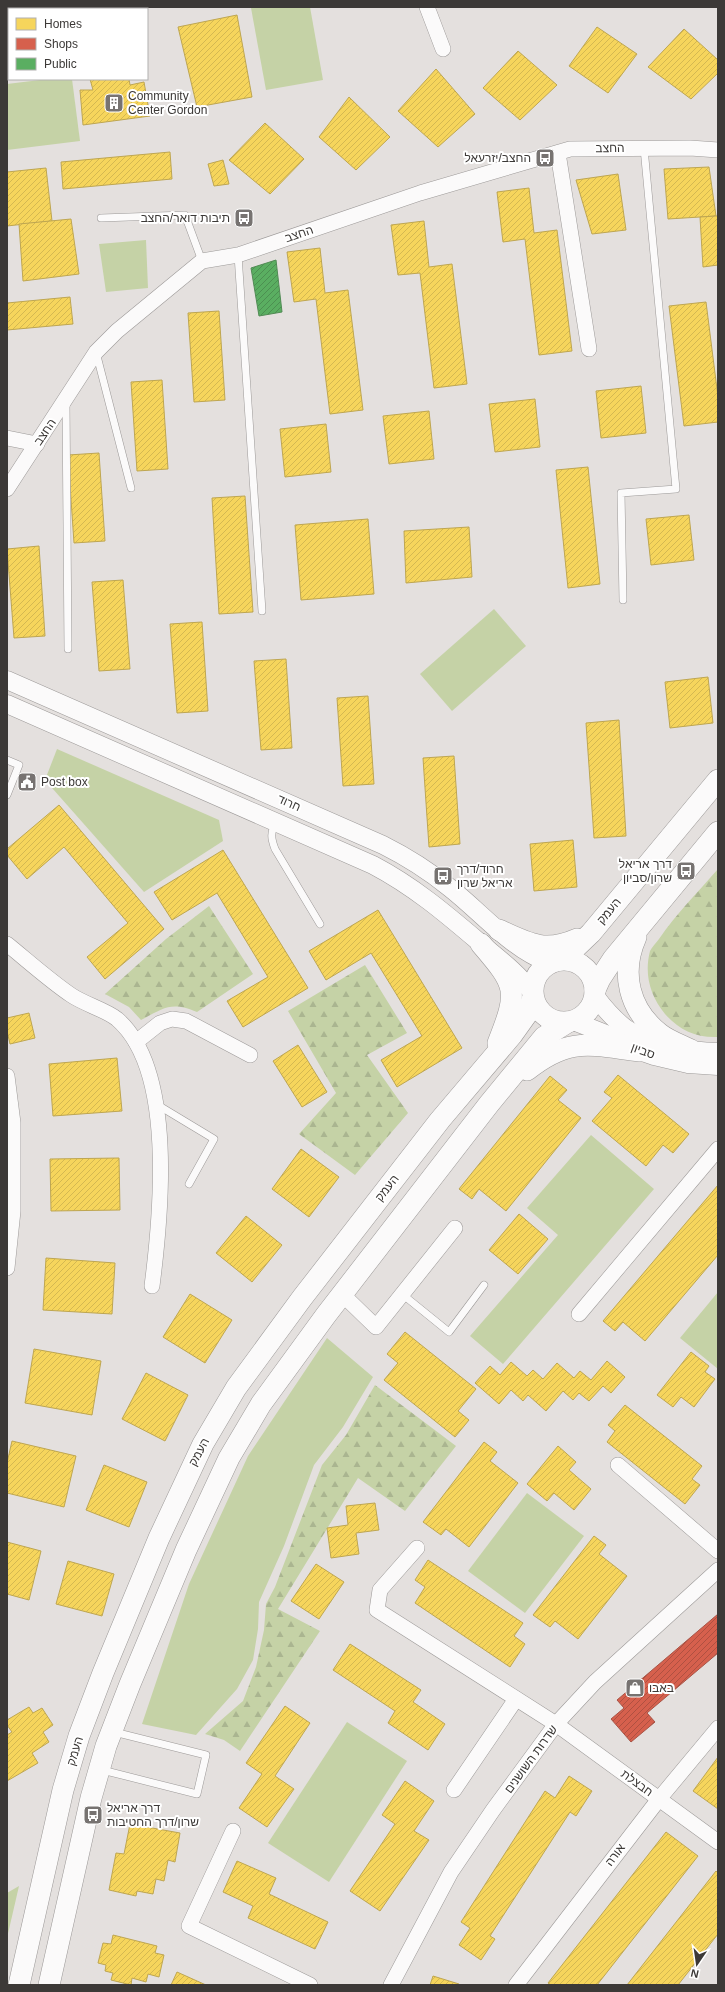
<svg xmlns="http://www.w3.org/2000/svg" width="725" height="1992" font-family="Arial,'Noto Sans Hebrew',sans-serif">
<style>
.forest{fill:url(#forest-firs)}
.green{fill:#c5d2a6}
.homes{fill:url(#homes-hatch);stroke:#bea651}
.shops{fill:url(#shops-hatch);stroke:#a85446}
.public{fill:url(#public-hatch);stroke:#518b54}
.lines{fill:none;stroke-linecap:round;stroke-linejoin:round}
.service-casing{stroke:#9c9998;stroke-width:8}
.minor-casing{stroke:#9c9998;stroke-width:16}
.tertiary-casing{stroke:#9c9998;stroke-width:19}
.secondary-casing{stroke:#9c9998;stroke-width:22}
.service{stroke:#fbfafa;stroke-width:7}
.minor{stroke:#fbfafa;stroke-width:15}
.tertiary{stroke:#fbfafa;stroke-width:18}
.secondary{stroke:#fbfafa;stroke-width:21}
.labels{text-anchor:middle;stroke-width:4;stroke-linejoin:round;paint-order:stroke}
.poi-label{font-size:12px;fill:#3c3937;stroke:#fff;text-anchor:start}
.street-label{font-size:12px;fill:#3c3937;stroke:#fff}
</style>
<defs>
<pattern id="forest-firs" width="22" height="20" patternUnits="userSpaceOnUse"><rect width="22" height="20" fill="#c5d2a6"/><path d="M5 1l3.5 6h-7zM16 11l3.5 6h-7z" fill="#aab590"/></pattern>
<pattern id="homes-hatch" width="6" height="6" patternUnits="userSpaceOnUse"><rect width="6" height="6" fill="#f6d55c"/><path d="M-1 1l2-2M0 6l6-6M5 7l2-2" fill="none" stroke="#d4b851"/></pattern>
<pattern id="shops-hatch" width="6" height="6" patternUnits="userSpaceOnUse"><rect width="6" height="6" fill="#d6604d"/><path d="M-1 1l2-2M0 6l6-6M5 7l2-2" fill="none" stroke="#af5041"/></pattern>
<pattern id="public-hatch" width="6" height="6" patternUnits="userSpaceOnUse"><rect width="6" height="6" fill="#5aae61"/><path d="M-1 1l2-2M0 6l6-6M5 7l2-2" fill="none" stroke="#4c8f51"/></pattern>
</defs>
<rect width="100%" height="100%" fill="#e4e0de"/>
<g class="forest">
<path d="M718,869V1037C696,1038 679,1030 665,1014C650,996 644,974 650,951C652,947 656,943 659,939C676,914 698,892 718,869Z"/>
<path d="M209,906L253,974L197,1012C171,1001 164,1008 141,1020L129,1007L105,994L166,939Z"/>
<polygon points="365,965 407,1033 367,1055 408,1113 355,1175 299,1134 336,1093 288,1011"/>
<polygon points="375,1385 456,1446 405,1511 358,1478 278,1609 320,1631 240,1751 224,1740 205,1734 243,1701 256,1667 264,1630 266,1604 275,1587 322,1465 346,1435"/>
</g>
<g class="green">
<polygon points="257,7 310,7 323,80 266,90 251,8"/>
<polygon points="48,79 72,79 80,141 7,150 7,84"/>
<polygon points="146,240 148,288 106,292 99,244"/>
<polygon points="494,609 526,646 452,711 420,674"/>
<polygon points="57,749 219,820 223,841 144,892 45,780"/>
<polygon points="591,1135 654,1189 503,1364 470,1336 558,1235 527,1208"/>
<polygon points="718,1292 718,1369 680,1338"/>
<polygon points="327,1338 373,1377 343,1427 314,1465 284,1546 259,1602 258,1629 253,1660 237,1689 196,1735 142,1724 189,1584 248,1456"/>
<polygon points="527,1493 584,1536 525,1613 468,1571"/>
<polygon points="347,1722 407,1761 329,1882 268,1843"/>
<polygon points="19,1886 7,1938 7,1893"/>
</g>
<g class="homes">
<polygon points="7,7 14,7 14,9 9,9 9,32 7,32"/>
<polygon points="237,15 252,97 197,107 178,27"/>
<polygon points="597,27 637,54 608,93 569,66"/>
<polygon points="684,29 718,60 718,73 691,99 648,67"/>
<polygon points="518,51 557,85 520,120 483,88"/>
<polygon points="436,69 475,114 438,147 398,111"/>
<polygon points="90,79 129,79 130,85 144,82 150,116 83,125 80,90 93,90"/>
<polygon points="349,97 390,137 356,170 319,137"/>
<polygon points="265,123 304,159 270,194 229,160"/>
<polygon points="170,152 172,179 63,189 61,162"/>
<polygon points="223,160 229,184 214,186 208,164"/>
<polygon points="709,167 716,216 668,219 664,169"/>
<polygon points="46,168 52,221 7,226 7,172"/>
<polygon points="618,174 626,230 592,234 576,180"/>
<polygon points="529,188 534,233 557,230 572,351 539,355 525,239 503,242 497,192"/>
<polygon points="716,216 718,216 718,265 703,267 700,217"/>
<polygon points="71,219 79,274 23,281 19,224"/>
<polygon points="424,221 429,267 452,264 467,384 434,388 420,273 398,275 391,225"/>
<polygon points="320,248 325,293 348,290 363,410 330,414 316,299 294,302 287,252"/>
<polygon points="70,297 73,324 7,330 7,303"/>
<polygon points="706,302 718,397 718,422 684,426 669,306"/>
<polygon points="219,311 225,400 194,402 188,313"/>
<polygon points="162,380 168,469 137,471 131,382"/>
<polygon points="641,386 646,433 601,438 596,391"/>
<polygon points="535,399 540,447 495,452 489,404"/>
<polygon points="429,411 434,459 389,464 383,416"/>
<polygon points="326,424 331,472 285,477 280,429"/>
<polygon points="99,453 105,541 74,543 68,455"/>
<polygon points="588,467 600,584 568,588 556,470"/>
<polygon points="245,496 253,612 219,614 212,498"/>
<polygon points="689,515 694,560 651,565 646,519"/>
<polygon points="368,519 374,594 301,600 295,525"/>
<polygon points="469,527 472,577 406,583 404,531"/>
<polygon points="39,546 45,636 14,638 7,549"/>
<polygon points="123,580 130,669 99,671 92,582"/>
<polygon points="202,622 208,711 177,713 170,624"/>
<polygon points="286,659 292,748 261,750 254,661"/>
<polygon points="708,677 713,723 670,728 665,682"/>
<polygon points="368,696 374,784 343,786 337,698"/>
<polygon points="619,720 626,836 594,838 586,723"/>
<polygon points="454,756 460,844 429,847 423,758"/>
<polygon points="59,805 164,929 105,979 87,957 128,923 64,847 27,879 7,855 7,849"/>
<polygon points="573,840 577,887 534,891 530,844"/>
<polygon points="223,850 308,988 243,1027 227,1001 268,977 217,893 172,920 154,892"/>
<polygon points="378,910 462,1048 397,1087 381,1060 422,1036 371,953 326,980 309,951"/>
<polygon points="29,1013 35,1038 10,1044 7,1031 7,1018"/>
<polygon points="298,1045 327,1092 302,1107 273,1061"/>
<polygon points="117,1058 122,1111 53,1116 49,1064"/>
<polygon points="618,1075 689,1134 673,1153 663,1145 646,1166 592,1121 612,1098 604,1092"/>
<polygon points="550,1076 567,1090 558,1100 581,1118 506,1211 479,1189 472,1199 459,1189"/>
<polygon points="301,1149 339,1177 309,1217 272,1189"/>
<polygon points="119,1158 120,1210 51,1211 50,1159"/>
<polygon points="718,1185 718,1255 645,1341 623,1322 615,1331 603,1321"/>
<polygon points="519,1214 548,1239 518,1274 489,1250"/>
<polygon points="246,1216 282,1245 252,1282 216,1253"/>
<polygon points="46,1258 115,1263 112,1314 43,1310"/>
<polygon points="190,1294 232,1320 205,1363 163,1337"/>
<polygon points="405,1332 476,1389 458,1411 469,1420 455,1437 384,1380 398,1363 387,1354"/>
<polygon points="34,1349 101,1361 92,1415 25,1403"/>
<polygon points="691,1352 709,1366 705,1372 715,1379 694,1407 681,1397 673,1407 657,1395"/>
<polygon points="607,1361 625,1377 611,1393 603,1386 589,1401 579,1393 573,1400 563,1391 546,1411 528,1395 523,1401 511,1390 499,1404 475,1383 490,1366 500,1375 511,1362 527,1376 533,1370 543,1379 557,1363 574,1378 580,1371 591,1380"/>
<polygon points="146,1373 188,1395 165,1441 122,1419"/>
<polygon points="625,1405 702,1466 692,1479 700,1485 685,1504 607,1442 615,1431 608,1425"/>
<polygon points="12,1441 76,1456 64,1507 7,1493 7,1463"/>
<polygon points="484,1442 497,1452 490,1461 518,1483 469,1547 446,1529 441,1535 423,1522"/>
<polygon points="558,1446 576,1462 569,1470 591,1489 574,1510 554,1493 547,1501 527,1484"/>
<polygon points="104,1465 147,1482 129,1527 86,1510"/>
<polygon points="375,1503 379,1530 356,1533 359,1554 331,1558 327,1528 348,1525 346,1506"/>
<polygon points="594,1536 606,1545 599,1554 627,1576 578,1639 555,1621 550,1627 533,1615"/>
<polygon points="7,1542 41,1551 29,1600 7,1594"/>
<polygon points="428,1560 523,1623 514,1636 525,1644 510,1667 415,1603 425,1587 415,1580"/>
<polygon points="68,1561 114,1574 102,1616 56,1604"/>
<polygon points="316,1564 344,1582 319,1619 291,1601"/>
<polygon points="350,1644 421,1690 413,1702 445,1724 428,1750 388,1723 395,1711 333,1670"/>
<polygon points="285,1706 310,1723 275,1776 294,1789 267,1827 239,1808 262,1774 246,1763"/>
<polygon points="29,1707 33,1713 42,1708 53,1725 43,1732 49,1742 32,1753 38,1763 7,1781 7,1735 12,1732 7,1725 7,1720"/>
<polygon points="718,1757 718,1809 693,1791"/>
<polygon points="569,1776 592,1791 576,1816 570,1812 490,1936 495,1939 481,1960 459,1945 470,1928 461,1922 545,1791 555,1798"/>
<polygon points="405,1781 434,1801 414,1831 429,1840 380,1911 350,1891 395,1824 382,1815"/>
<polygon points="130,1824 180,1833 175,1862 168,1860 164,1881 156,1879 153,1894 137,1891 136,1896 109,1890 116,1853 124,1854"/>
<polygon points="666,1832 698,1856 597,1985 551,1985 548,1983"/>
<polygon points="237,1861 276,1878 269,1894 328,1922 315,1949 248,1918 253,1906 223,1892"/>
<polygon points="716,1871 718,1873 718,1934 678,1985 627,1985"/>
<polygon points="113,1935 157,1946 155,1953 164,1955 159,1977 148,1974 146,1982 132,1978 131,1985 111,1980 113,1973 105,1971 106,1965 98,1963 103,1943 111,1944"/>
<polygon points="177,1972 206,1985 171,1985"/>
<polygon points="433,1976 459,1984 459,1985 430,1985"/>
</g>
<polygon class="shops" points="718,1614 718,1653 647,1713 655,1722 631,1742 611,1719 624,1708 617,1700"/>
<polygon class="public" points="276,260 282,312 259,316 251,268"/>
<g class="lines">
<defs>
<g id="service">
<polyline points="101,218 185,215 202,261"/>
<polyline points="238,255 262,611"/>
<polyline points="96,352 131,488"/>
<polyline points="66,403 68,649"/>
<polyline points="623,600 621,493 676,489 644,148"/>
<polyline points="7,760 19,765 7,795"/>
<path d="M276,823C270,833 271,838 275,849L320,924"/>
<polyline points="156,1104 214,1139 189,1184"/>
<polyline points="402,1294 449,1332 484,1285"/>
<polyline points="102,1770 197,1794 206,1755 114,1732"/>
</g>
<g id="minor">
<polyline points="427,7 443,49"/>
<polyline points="558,153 589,349"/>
<polyline points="7,438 37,444"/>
<polyline points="7,489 96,352 117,331 202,261 238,255 420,193 570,149 690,148 718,150"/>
<path d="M7,944C28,961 49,980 71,995C84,1004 106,1010 117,1019C176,1070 161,1216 152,1286"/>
<polyline points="136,1042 160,1023 172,1019 186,1021 250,1055"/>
<polyline points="7,1076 13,1123 13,1211 7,1268"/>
<polyline points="342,1294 376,1327 455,1228"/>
<polyline points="579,1314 718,1149"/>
<polyline points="618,1465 718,1551"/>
<polyline points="417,1548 380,1590 377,1610 556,1724 718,1842"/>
<polyline points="454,1790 516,1699"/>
<polyline points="233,1831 189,1926 310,1985"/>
<polyline points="391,1985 451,1872 493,1810 556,1724 595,1682 718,1570"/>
<polyline points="516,1985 659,1799 718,1728"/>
</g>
<g id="tertiary">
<path d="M7,680L383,845C407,857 429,871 450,888C482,913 510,948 549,963"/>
<path d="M7,704L373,865C413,886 445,913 479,942C498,958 517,972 532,992"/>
<path d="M595,996C604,1008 615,1021 628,1030C652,1045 689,1052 718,1052"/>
<polyline points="573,1021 606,1034 631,1048 654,1056 688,1064 718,1066"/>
</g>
<g id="secondary">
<path d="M499,930C529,944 545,953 577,939"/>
<path d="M636,937C620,973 629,1010 660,1034C669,1041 681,1045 691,1050"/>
<path d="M481,944C517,986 519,990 498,1043"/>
<circle cx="564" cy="991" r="31"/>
<polyline points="555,961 569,954 591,933 718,780"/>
<polyline points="595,990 600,979 613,959 718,832"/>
<path d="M527,1070C570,1036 590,1045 640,1051"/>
<polyline points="19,1985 63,1790 79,1736 103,1673 159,1538 203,1444 236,1388 302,1298 440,1120 512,1035 527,1014 533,997"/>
<polyline points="49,1985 91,1798 106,1746 130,1684 186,1550 229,1458 261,1404 326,1315 489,1104 544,1037 568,1022"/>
</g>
</defs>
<use href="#service" class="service-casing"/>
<use href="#minor" class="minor-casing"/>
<use href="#tertiary" class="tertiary-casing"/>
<use href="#secondary" class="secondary-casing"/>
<use href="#service" class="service"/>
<use href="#minor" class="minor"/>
<use href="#tertiary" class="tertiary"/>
<use href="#secondary" class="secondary"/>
</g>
<defs>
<symbol id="building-square" viewBox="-11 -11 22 22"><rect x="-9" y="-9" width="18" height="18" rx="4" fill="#777371" stroke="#fff"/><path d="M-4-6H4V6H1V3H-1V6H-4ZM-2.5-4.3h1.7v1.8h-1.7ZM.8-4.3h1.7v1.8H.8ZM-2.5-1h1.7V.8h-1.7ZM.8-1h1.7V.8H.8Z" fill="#fff"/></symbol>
<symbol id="bus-square" viewBox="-11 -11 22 22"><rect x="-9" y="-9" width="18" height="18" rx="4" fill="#777371" stroke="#fff"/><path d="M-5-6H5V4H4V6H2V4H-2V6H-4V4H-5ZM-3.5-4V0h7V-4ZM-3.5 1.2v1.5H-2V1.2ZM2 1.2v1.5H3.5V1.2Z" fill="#fff"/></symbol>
<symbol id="civic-square" viewBox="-11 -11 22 22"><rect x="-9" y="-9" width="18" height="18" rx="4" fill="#777371" stroke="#fff"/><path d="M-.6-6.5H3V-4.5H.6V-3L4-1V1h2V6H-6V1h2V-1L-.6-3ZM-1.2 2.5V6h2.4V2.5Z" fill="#fff"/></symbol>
<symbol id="shop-square" viewBox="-11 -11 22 22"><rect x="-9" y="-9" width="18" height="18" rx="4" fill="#777371" stroke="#fff"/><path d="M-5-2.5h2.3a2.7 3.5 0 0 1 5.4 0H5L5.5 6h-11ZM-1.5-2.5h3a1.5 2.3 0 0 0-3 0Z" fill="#fff"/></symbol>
</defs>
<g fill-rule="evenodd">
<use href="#building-square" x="103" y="92" width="22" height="22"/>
<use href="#bus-square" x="534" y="147" width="22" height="22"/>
<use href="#bus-square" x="233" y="207" width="22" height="22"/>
<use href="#civic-square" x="16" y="771" width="22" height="22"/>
<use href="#bus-square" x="675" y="860" width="22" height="22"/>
<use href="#bus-square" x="432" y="865" width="22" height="22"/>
<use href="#shop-square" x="624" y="1677" width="22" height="22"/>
<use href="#bus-square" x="82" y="1804" width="22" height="22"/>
</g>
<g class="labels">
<g class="poi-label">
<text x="128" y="100">Community<tspan x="128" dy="14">Center Gordon</tspan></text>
<text x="531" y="162" text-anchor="end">החצב/יזרעאל</text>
<text x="230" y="222" text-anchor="end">תיבות דואר/החצב</text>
<text x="41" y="786">Post box</text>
<text x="672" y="868" text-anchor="end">דרך אריאל<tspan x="672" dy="14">שרון/סביון</tspan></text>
<text x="457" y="873">חרוד/דרך<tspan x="457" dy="14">אריאל שרון</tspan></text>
<text x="649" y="1692">באבו</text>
<text x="107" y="1812">דרך אריאל<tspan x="107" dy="14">שרון/דרך החטיבות</tspan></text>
</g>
<g class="street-label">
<text transform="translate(610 148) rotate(-1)" y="4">החצב</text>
<text transform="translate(299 234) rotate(-19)" y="4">החצב</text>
<text transform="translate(45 432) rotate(-56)" y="4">החצב</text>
<text transform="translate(289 803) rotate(24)" y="4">חרוד</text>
<text transform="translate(609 911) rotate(-50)" y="4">העמק</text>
<text transform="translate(643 1051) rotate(20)" y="4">סביון</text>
<text transform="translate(387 1188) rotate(-52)" y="4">העמק</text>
<text transform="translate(199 1452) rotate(-62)" y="4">העמק</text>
<text transform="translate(75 1751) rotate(-73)" y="4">העמק</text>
<text transform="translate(531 1759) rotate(-54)" y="4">שדרות השושנים</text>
<text transform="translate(637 1783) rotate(36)" y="4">חבצלת</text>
<text transform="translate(615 1855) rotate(-53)" y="4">אורה</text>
</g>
</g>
<rect width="725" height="1992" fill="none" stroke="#3c3937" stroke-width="16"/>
<rect x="8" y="8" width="140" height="72" fill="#ffffff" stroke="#b1b0af"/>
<rect x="16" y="18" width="20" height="12" fill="#f6d55c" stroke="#b1b0af"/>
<text x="44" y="28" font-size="12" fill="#3c3937">Homes</text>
<rect x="16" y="38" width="20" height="12" fill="#d6604d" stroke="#b1b0af"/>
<text x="44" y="48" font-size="12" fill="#3c3937">Shops</text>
<rect x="16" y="58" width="20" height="12" fill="#5aae61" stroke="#b1b0af"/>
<text x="44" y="68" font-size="12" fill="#3c3937">Public</text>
<g transform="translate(697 1964) rotate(193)" stroke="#ffffff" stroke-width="3" paint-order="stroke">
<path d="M0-3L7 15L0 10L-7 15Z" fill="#3c3937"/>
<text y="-6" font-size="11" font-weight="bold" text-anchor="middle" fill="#3c3937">N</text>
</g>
</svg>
